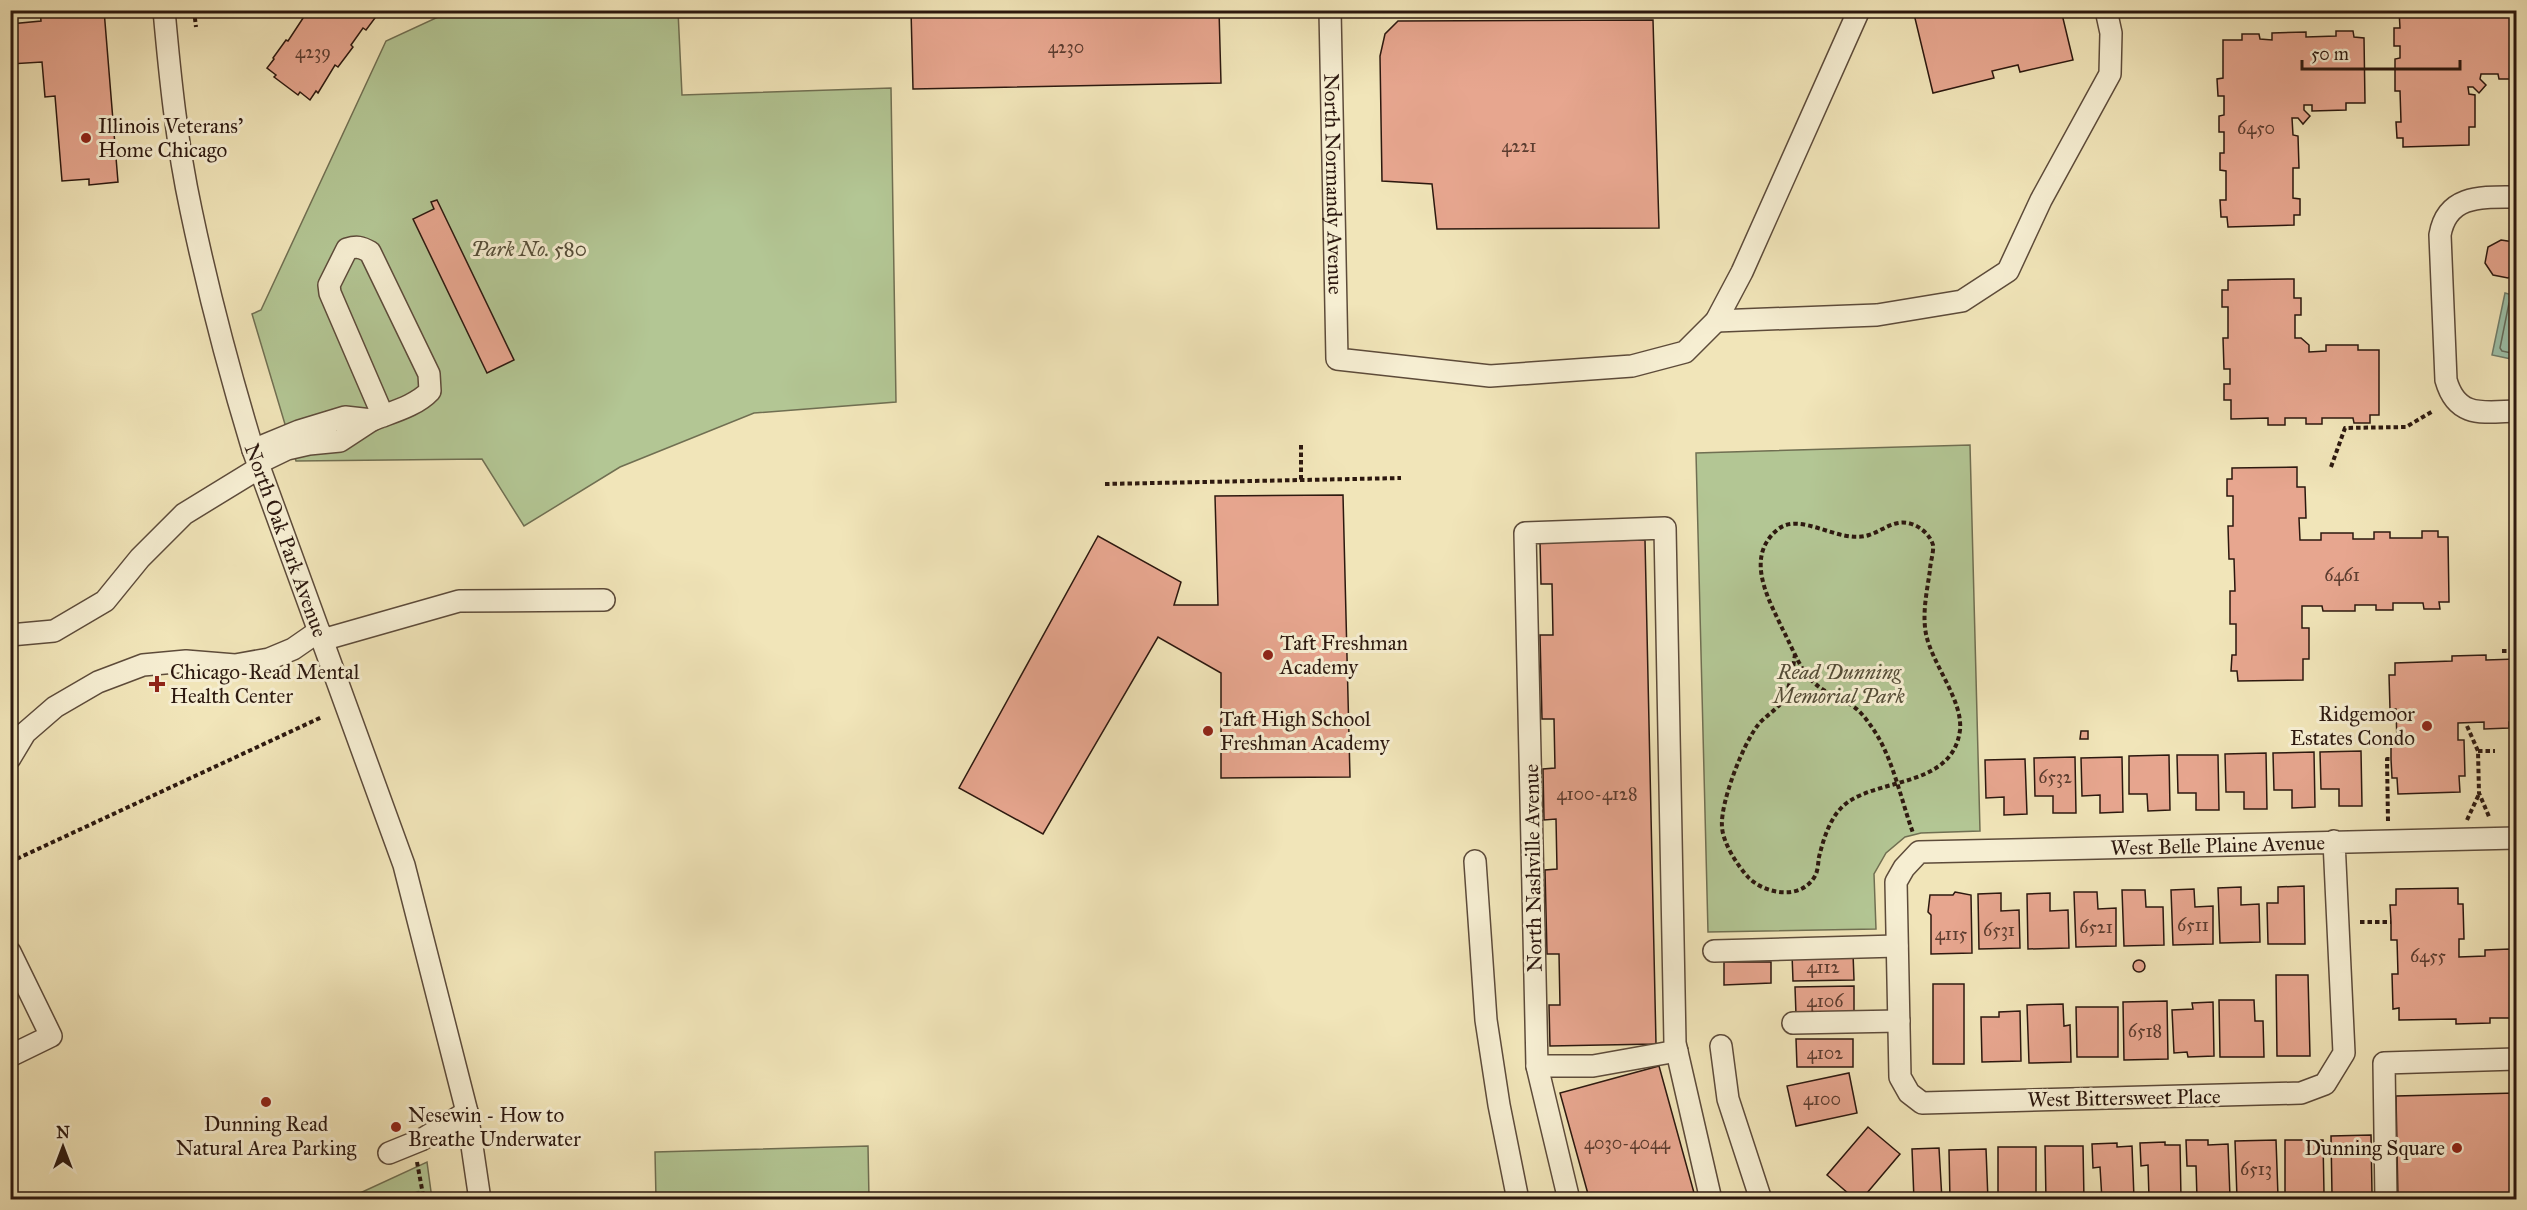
<svg xmlns="http://www.w3.org/2000/svg" width="2527" height="1210" font-family="'IM FELL Great Primer',serif">
<style>
.green{fill:#b3c694;stroke:#706f52;stroke-width:1.5}
.water{fill:#9cc0a9;stroke:#6f7d6b;stroke-width:1.5}
.lines{fill:none;stroke-linecap:round;stroke-linejoin:round}
.shore{stroke:#646c5c;stroke-width:1.5}
.stream{stroke:#6f7d6b;stroke-width:6}
.building{fill:#e7a68f;stroke:#2c180f;stroke-width:1.5}
.minor-casing{stroke:#5d4b3a;stroke-width:24}
.path{stroke:#2c180f;stroke-width:4;stroke-dasharray:4.5 3;stroke-linecap:butt}
.minor{stroke:#f6eed2;stroke-width:21}
.poi-dot{fill:#8f2418;stroke:#f6eed2;stroke-width:2}
.labels{text-anchor:middle;stroke-width:6;stroke-linejoin:round;paint-order:stroke}
.number-label{font-size:18px;fill:#5b3c2f}
.poi-label{font-size:21px;fill:#2c180f;stroke:#f6eed2;text-anchor:start}
.street-label{font-size:21px;fill:#2c180f;stroke:#f6eed2}
.park-label{font-size:21px;font-style:italic;fill:#544c37;stroke:#f6eed2}
</style>
<rect width="100%" height="100%" fill="#f1e5b9"/>
<filter id="stains"><feTurbulence type="fractalNoise" baseFrequency=".00333" numOctaves="4"/><feColorMatrix values="0 0 0 0 .2 0 0 0 0 .09 0 0 0 0 .02 0 0 0 .5 -.17"/></filter>
<radialGradient id="worn" r=".72"><stop offset=".6" stop-color="#630" stop-opacity="0"/><stop offset="1" stop-color="#630" stop-opacity=".3"/></radialGradient>
<g class="green">
<polygon points="451,11 678,11 682,95 891,88 896,402 754,413 620,467 524,526 482,459 296,461 252,314 261,310 386,41"/>
<polygon points="1970,445 1980,831 1921,833 1905,837 1886,853 1874,874 1876,929 1708,932 1696,453"/>
<polygon points="868,1146 869,1199 656,1199 655,1152"/>
<polygon points="427,1162 432,1199 347,1199"/>
</g>
<polygon class="water" points="2505,293 2516,296 2516,360 2492,355"/>
<g class="lines">
<polyline class="shore" points="2516,301 2509,303 2500,348 2502,351 2516,354"/>
<polyline class="stream" points="406,1200 418,1194"/>
</g>
<g class="building">
<polygon points="40,10 104,10 118,182 89,185 89,179 62,181 55,96 45,97 42,62 10,64 10,24 41,21"/>
<polygon points="312,10 381,10 366,30 363,28 351,45 353,47 338,67 335,65 318,93 316,91 310,100 300,92 298,95 274,77 276,75 267,68 274,59 273,58 286,40 288,41 307,12 309,13"/>
<polygon points="911,10 1219,10 1221,83 913,89"/>
<polygon points="1913,10 2061,10 2073,60 2020,72 2018,65 1992,71 1994,78 1933,93"/>
<polygon points="2399,10 2516,10 2516,79 2499,79 2498,74 2481,74 2480,79 2486,85 2479,93 2473,87 2468,87 2469,94 2475,95 2475,127 2469,127 2469,145 2403,147 2403,138 2397,138 2396,122 2401,122 2400,91 2395,91 2395,59 2400,58 2400,46 2394,46 2394,28 2400,28"/>
<polygon points="1653,20 1659,228 1437,229 1432,184 1382,181 1380,56 1385,34 1398,21"/>
<polygon points="2336,31 2353,31 2354,37 2364,38 2365,103 2346,103 2346,110 2312,111 2312,105 2304,105 2304,110 2310,116 2303,124 2298,118 2292,118 2293,135 2298,136 2299,168 2293,168 2293,198 2300,199 2300,215 2294,215 2294,225 2228,227 2227,217 2221,217 2220,200 2226,200 2226,171 2220,170 2220,153 2224,153 2224,132 2219,132 2219,116 2224,115 2224,96 2218,96 2217,79 2223,78 2223,40 2242,40 2242,34 2259,34 2260,39 2272,40 2272,33 2306,32 2306,37 2336,36"/>
<polygon points="437,200 514,360 487,373 413,219 434,209 431,202"/>
<polygon points="2501,240 2514,242 2516,245 2516,272 2508,278 2493,275 2485,263 2488,247"/>
<polygon points="2294,279 2294,298 2301,298 2301,315 2295,315 2295,338 2301,338 2309,345 2309,352 2326,351 2326,345 2358,345 2358,350 2379,350 2379,415 2370,415 2370,423 2354,423 2353,418 2322,418 2322,424 2306,424 2306,418 2285,418 2285,425 2268,425 2268,418 2231,419 2231,400 2224,400 2224,384 2230,384 2230,369 2224,369 2223,338 2228,338 2228,307 2222,307 2222,290 2228,290 2228,280"/>
<polygon points="2297,467 2297,487 2305,487 2306,518 2299,518 2300,540 2321,540 2321,533 2353,533 2353,539 2374,539 2374,532 2390,532 2390,538 2422,538 2422,531 2438,531 2438,537 2448,537 2449,602 2439,602 2440,609 2424,609 2423,603 2393,603 2393,610 2376,610 2376,605 2355,605 2355,611 2323,611 2322,606 2302,606 2302,628 2309,628 2309,659 2303,659 2303,680 2238,681 2237,671 2231,671 2232,655 2236,655 2236,624 2230,624 2230,591 2235,591 2234,559 2229,559 2228,526 2233,526 2233,496 2227,496 2227,479 2232,479 2232,468"/>
<polygon points="2511,471 2516,471 2516,487 2512,487"/>
<polygon points="1343,495 1350,777 1221,778 1221,673 1158,637 1043,834 959,788 1098,536 1181,582 1174,605 1218,605 1215,496"/>
<polygon points="2513,518 2516,518 2516,552 2514,552"/>
<polygon points="1645,540 1656,1044 1550,1046 1549,1005 1560,1005 1559,954 1547,954 1545,870 1557,869 1556,819 1544,820 1543,769 1555,768 1554,719 1542,719 1540,635 1553,635 1552,584 1541,584 1540,542"/>
<polygon points="2486,655 2486,660 2516,659 2516,722 2509,722 2509,728 2484,729 2484,722 2458,723 2458,740 2464,740 2465,776 2459,776 2460,792 2398,794 2397,778 2392,778 2391,759 2391,743 2397,743 2396,709 2390,709 2389,675 2395,675 2395,663 2452,661 2452,656"/>
<polygon points="2081,731 2088,731 2088,739 2080,739"/>
<polygon points="2361,751 2362,806 2339,806 2339,789 2321,789 2320,752"/>
<polygon points="2314,752 2315,807 2292,808 2292,790 2274,790 2273,753"/>
<polygon points="2266,753 2267,809 2244,809 2244,792 2226,792 2225,754"/>
<polygon points="2169,755 2170,810 2148,811 2147,794 2129,794 2129,756"/>
<polygon points="2177,755 2218,755 2219,810 2196,810 2196,793 2178,793"/>
<polygon points="2075,757 2076,813 2053,813 2053,796 2035,796 2034,758"/>
<polygon points="2122,757 2123,812 2100,813 2100,795 2082,796 2081,758"/>
<polygon points="2025,759 2027,814 2004,815 2004,797 1986,798 1985,760"/>
<polygon points="2304,886 2305,944 2268,944 2267,903 2278,903 2278,887"/>
<polygon points="2241,887 2241,905 2259,904 2260,942 2220,943 2218,888"/>
<polygon points="2458,888 2458,904 2463,904 2464,939 2459,939 2459,957 2485,956 2485,950 2510,949 2510,956 2516,955 2516,1018 2490,1018 2490,1023 2456,1024 2456,1019 2399,1020 2399,1008 2393,1009 2392,974 2398,974 2397,940 2391,940 2391,922 2390,905 2396,905 2396,889"/>
<polygon points="2194,889 2195,907 2213,906 2213,944 2173,945 2171,890"/>
<polygon points="2122,890 2145,890 2146,907 2163,907 2164,945 2124,946"/>
<polygon points="1955,892 1971,895 1972,953 1931,954 1931,915 1928,912 1930,895 1953,895"/>
<polygon points="2074,892 2097,892 2098,909 2116,908 2116,946 2076,947"/>
<polygon points="2001,893 2001,911 2019,910 2020,948 1979,949 1978,894"/>
<polygon points="2050,893 2050,911 2068,910 2069,948 2028,949 2027,894"/>
<polygon points="1853,953 1854,980 1793,981 1792,954"/>
<circle cx="2139" cy="966" r="6"/>
<polygon points="1724,962 1771,962 1771,983 1724,985"/>
<polygon points="2276,975 2308,975 2310,1056 2277,1056"/>
<rect x="1933" y="984" width="31" height="80"/>
<polygon points="1854,986 1854,1014 1796,1015 1795,987"/>
<polygon points="2219,1000 2254,1000 2255,1021 2263,1021 2264,1057 2220,1057"/>
<polygon points="2167,1001 2168,1059 2124,1060 2123,1002"/>
<polygon points="2213,1002 2214,1056 2188,1057 2187,1052 2174,1053 2172,1010 2193,1009 2192,1003"/>
<polygon points="2063,1004 2064,1026 2070,1025 2071,1062 2029,1063 2027,1005"/>
<polygon points="2076,1007 2118,1007 2118,1057 2077,1057"/>
<polygon points="2020,1011 2021,1061 1982,1062 1981,1017 1999,1017 1999,1012"/>
<polygon points="1796,1039 1853,1039 1853,1067 1797,1067"/>
<polygon points="1659,1066 1696,1200 1585,1200 1584,1195 1588,1194 1560,1093"/>
<polygon points="1849,1073 1857,1113 1796,1126 1787,1086"/>
<polygon points="2516,1093 2516,1200 2398,1200 2396,1096"/>
<polygon points="1868,1127 1900,1154 1861,1200 1856,1200 1827,1175"/>
<polygon points="2371,1135 2372,1193 2332,1194 2331,1136"/>
<polygon points="2186,1140 2208,1140 2208,1145 2228,1144 2230,1197 2197,1198 2196,1166 2187,1166"/>
<polygon points="2276,1140 2278,1196 2237,1198 2235,1141"/>
<polygon points="2285,1140 2323,1140 2324,1193 2285,1194"/>
<polygon points="2165,1142 2165,1145 2180,1145 2181,1198 2149,1198 2148,1165 2141,1166 2140,1143"/>
<polygon points="2117,1143 2117,1147 2132,1146 2134,1198 2102,1200 2100,1167 2093,1168 2092,1144"/>
<polygon points="2045,1146 2083,1146 2084,1200 2046,1200"/>
<rect x="1998" y="1147" width="38" height="53"/>
<polygon points="1939,1148 1942,1200 1914,1200 1912,1149"/>
<polygon points="1986,1149 1988,1200 1950,1200 1949,1150"/>
</g>
<g class="lines">
<defs>
<g id="minor">
<path id="s1" d="M164,10C170,77 177,145 191,210C208,291 229,371 253,450L404,865L467,1112L480,1200"/>
<path id="s2" d="M1330,10L1337,359L1490,376L1632,366L1685,352L1716,321L1742,272L1859,10"/>
<path d="M2516,197C2483,197 2447,194 2440,235L2446,380C2457,419 2484,412 2516,411"/>
<polyline points="1716,321 1877,315 1962,301 2008,271 2041,200 2110,74 2111,33 2106,10"/>
<path d="M372,420C392,412 416,406 430,391L429,374L370,252C361,247 357,246 347,249L329,285L330,293L383,416"/>
<polyline points="253,450 299,431 345,417 372,420 340,441 309,444 287,449 258,463"/>
<polyline points="10,635 54,631 105,601 140,558 184,514 259,468"/>
<polyline points="322,640 459,601 604,600"/>
<polyline points="10,758 25,733 55,707 98,682 143,665 186,661 235,665 269,659 293,649 319,631"/>
<path id="s3" d="M2334,841L2344,1053L2325,1084L2301,1093L1922,1103L1909,1093L1900,1077L1896,882L1904,868L1919,852C2118,849 2317,842 2516,838"/>
<polyline points="1475,861 1486,1020 1499,1105 1518,1200"/>
<polyline points="1714,951 1897,946"/>
<polyline points="10,952 51,1036 10,1056"/>
<polyline points="1793,1023 1899,1021"/>
<polyline points="1721,1046 1728,1099 1761,1200"/>
<polyline points="1537,1066 1593,1066 1677,1051"/>
<polyline points="389,1153 421,1140 467,1112"/>
<polyline points="1569,1200 1537,1066 1525,533 1665,528 1675,1043 1711,1200"/>
<polyline points="2386,1200 2384,1063 2516,1059"/>
</g>
</defs>
<use href="#minor" class="minor-casing"/>
<g class="path">
<polyline points="194,10 196,27"/>
<polyline points="1301,445 1301,480"/>
<polyline points="2331,467 2345,428 2406,427 2433,411"/>
<polyline points="1105,484 1401,478"/>
<polyline points="2502,651 2516,651"/>
<path d="M1795,654C1793,669 1790,690 1781,703C1775,711 1764,717 1758,725C1743,744 1720,803 1722,827C1723,843 1737,865 1748,877C1764,894 1801,901 1815,876C1818,871 1818,863 1819,857C1824,837 1831,814 1848,802C1883,778 1953,786 1960,730C1963,700 1932,664 1926,634C1922,613 1927,591 1930,570C1930,563 1934,552 1933,545C1929,531 1912,520 1898,523C1887,525 1879,532 1869,535C1839,545 1800,510 1777,530C1744,558 1769,600 1783,630C1791,645 1797,662 1807,675C1823,695 1837,694 1854,707C1860,711 1867,720 1871,726C1892,754 1901,800 1913,833"/>
<polyline points="1782,702 1813,695 1830,696"/>
<polyline points="2467,726 2478,751 2479,793 2490,819"/>
<polyline points="2478,751 2495,751"/>
<polyline points="2467,820 2479,794"/>
<polyline points="2388,821 2387,759 2391,759"/>
<polyline points="10,862 322,717"/>
<polyline points="2360,922 2391,922"/>
<polyline points="417,1162 424,1200"/>
</g>
<use href="#minor" class="minor"/>
</g>
<g class="poi-dot">
<circle cx="86" cy="138" r="6"/>
<circle cx="1268" cy="655" r="6"/>
<path d="M154 675h6v6h6v6h-6v6h-6v-6h-6v-6h6z"/>
<circle cx="2427" cy="726" r="6"/>
<circle cx="1208" cy="731" r="6"/>
<circle cx="266" cy="1102" r="6"/>
<circle cx="396" cy="1127" r="6"/>
<circle cx="2457" cy="1148" r="6"/>
</g>
<g class="labels">
<g class="number-label">
<text x="1066" y="53">4230</text>
<text x="313" y="58">4239</text>
<text x="2256" y="134">6450</text>
<text x="1519" y="152">4221</text>
<text x="2342" y="581">6461</text>
<text x="2055" y="783">6532</text>
<text x="1597" y="800">4100-4128</text>
<text x="2193" y="931">6511</text>
<text x="2096" y="933">6521</text>
<text x="1999" y="936">6531</text>
<text x="1951" y="940">4115</text>
<text x="2428" y="962">6455</text>
<text x="1823" y="973">4112</text>
<text x="1825" y="1007">4106</text>
<text x="2145" y="1037">6518</text>
<text x="1825" y="1059">4102</text>
<text x="1822" y="1105">4100</text>
<text x="1627" y="1149">4030-4044</text>
<text x="2256" y="1175">6513</text>
</g>
<g class="poi-label">
<text x="98" y="133">Illinois Veterans'<tspan x="98" dy="24">Home Chicago</tspan></text>
<text x="1280" y="650">Taft Freshman<tspan x="1280" dy="24">Academy</tspan></text>
<text x="170" y="679">Chicago-Read Mental<tspan x="170" dy="24">Health Center</tspan></text>
<text x="2415" y="721" text-anchor="end">Ridgemoor<tspan x="2415" dy="24">Estates Condo</tspan></text>
<text x="1220" y="726">Taft High School<tspan x="1220" dy="24">Freshman Academy</tspan></text>
<text x="408" y="1122">Nesewin - How to<tspan x="408" dy="24">Breathe Underwater</tspan></text>
<text x="266" y="1131" text-anchor="middle">Dunning Read<tspan x="266" dy="24">Natural Area Parking</tspan></text>
<text x="2445" y="1155" text-anchor="end">Dunning Square</text>
</g>
<g class="street-label">
<text dy="7" stroke="none"><textPath href="#s2" startOffset="174">North Normandy Avenue</textPath></text>
<text dy="7" stroke="none"><textPath href="#s1" startOffset="546">North Oak Park Avenue</textPath></text>
<text dy="7" stroke="none"><textPath href="#s3" startOffset="1220">West Belle Plaine Avenue</textPath></text>
<text transform="translate(1533 868) rotate(-91)" y="7">North Nashville Avenue</text>
<text transform="translate(2124 1098) rotate(-1)" y="7">West Bittersweet Place</text>
</g>
<g class="park-label">
<text x="529" y="256">Park No. 580</text>
<text x="1839" y="679">Read Dunning<tspan x="1839" dy="24">Memorial Park</tspan></text>
</g>
</g>
<rect width="2527" height="1210" fill="none" stroke="#f1e5b9" stroke-width="36"/>
<rect x="12" y="12" width="2503" height="1186" fill="none" stroke="#2c180f" stroke-width="3"/>
<rect x="18" y="18" width="2491" height="1174" fill="none" stroke="#2c180f" stroke-width="1.5"/>
<g transform="translate(63 1147)" stroke="#f6eed2" stroke-width="4.5" paint-order="stroke">
<path d="M0-4.5L10 22L0 15L-10 22Z" fill="#2c180f"/>
<text y="-9" font-size="16" font-weight="bold" text-anchor="middle" fill="#2c180f">N</text>
</g>
<path d="M2302 60v9h158v-9" fill="none" stroke="#2c180f" stroke-width="3"/>
<text x="2311" y="60" font-size="18" fill="#2c180f" stroke="#f6eed2" stroke-width="4.5" paint-order="stroke">50 m</text>
<rect width="100%" height="100%" filter="url(#stains)"/>
<rect width="100%" height="100%" fill="url(#worn)"/>
</svg>
